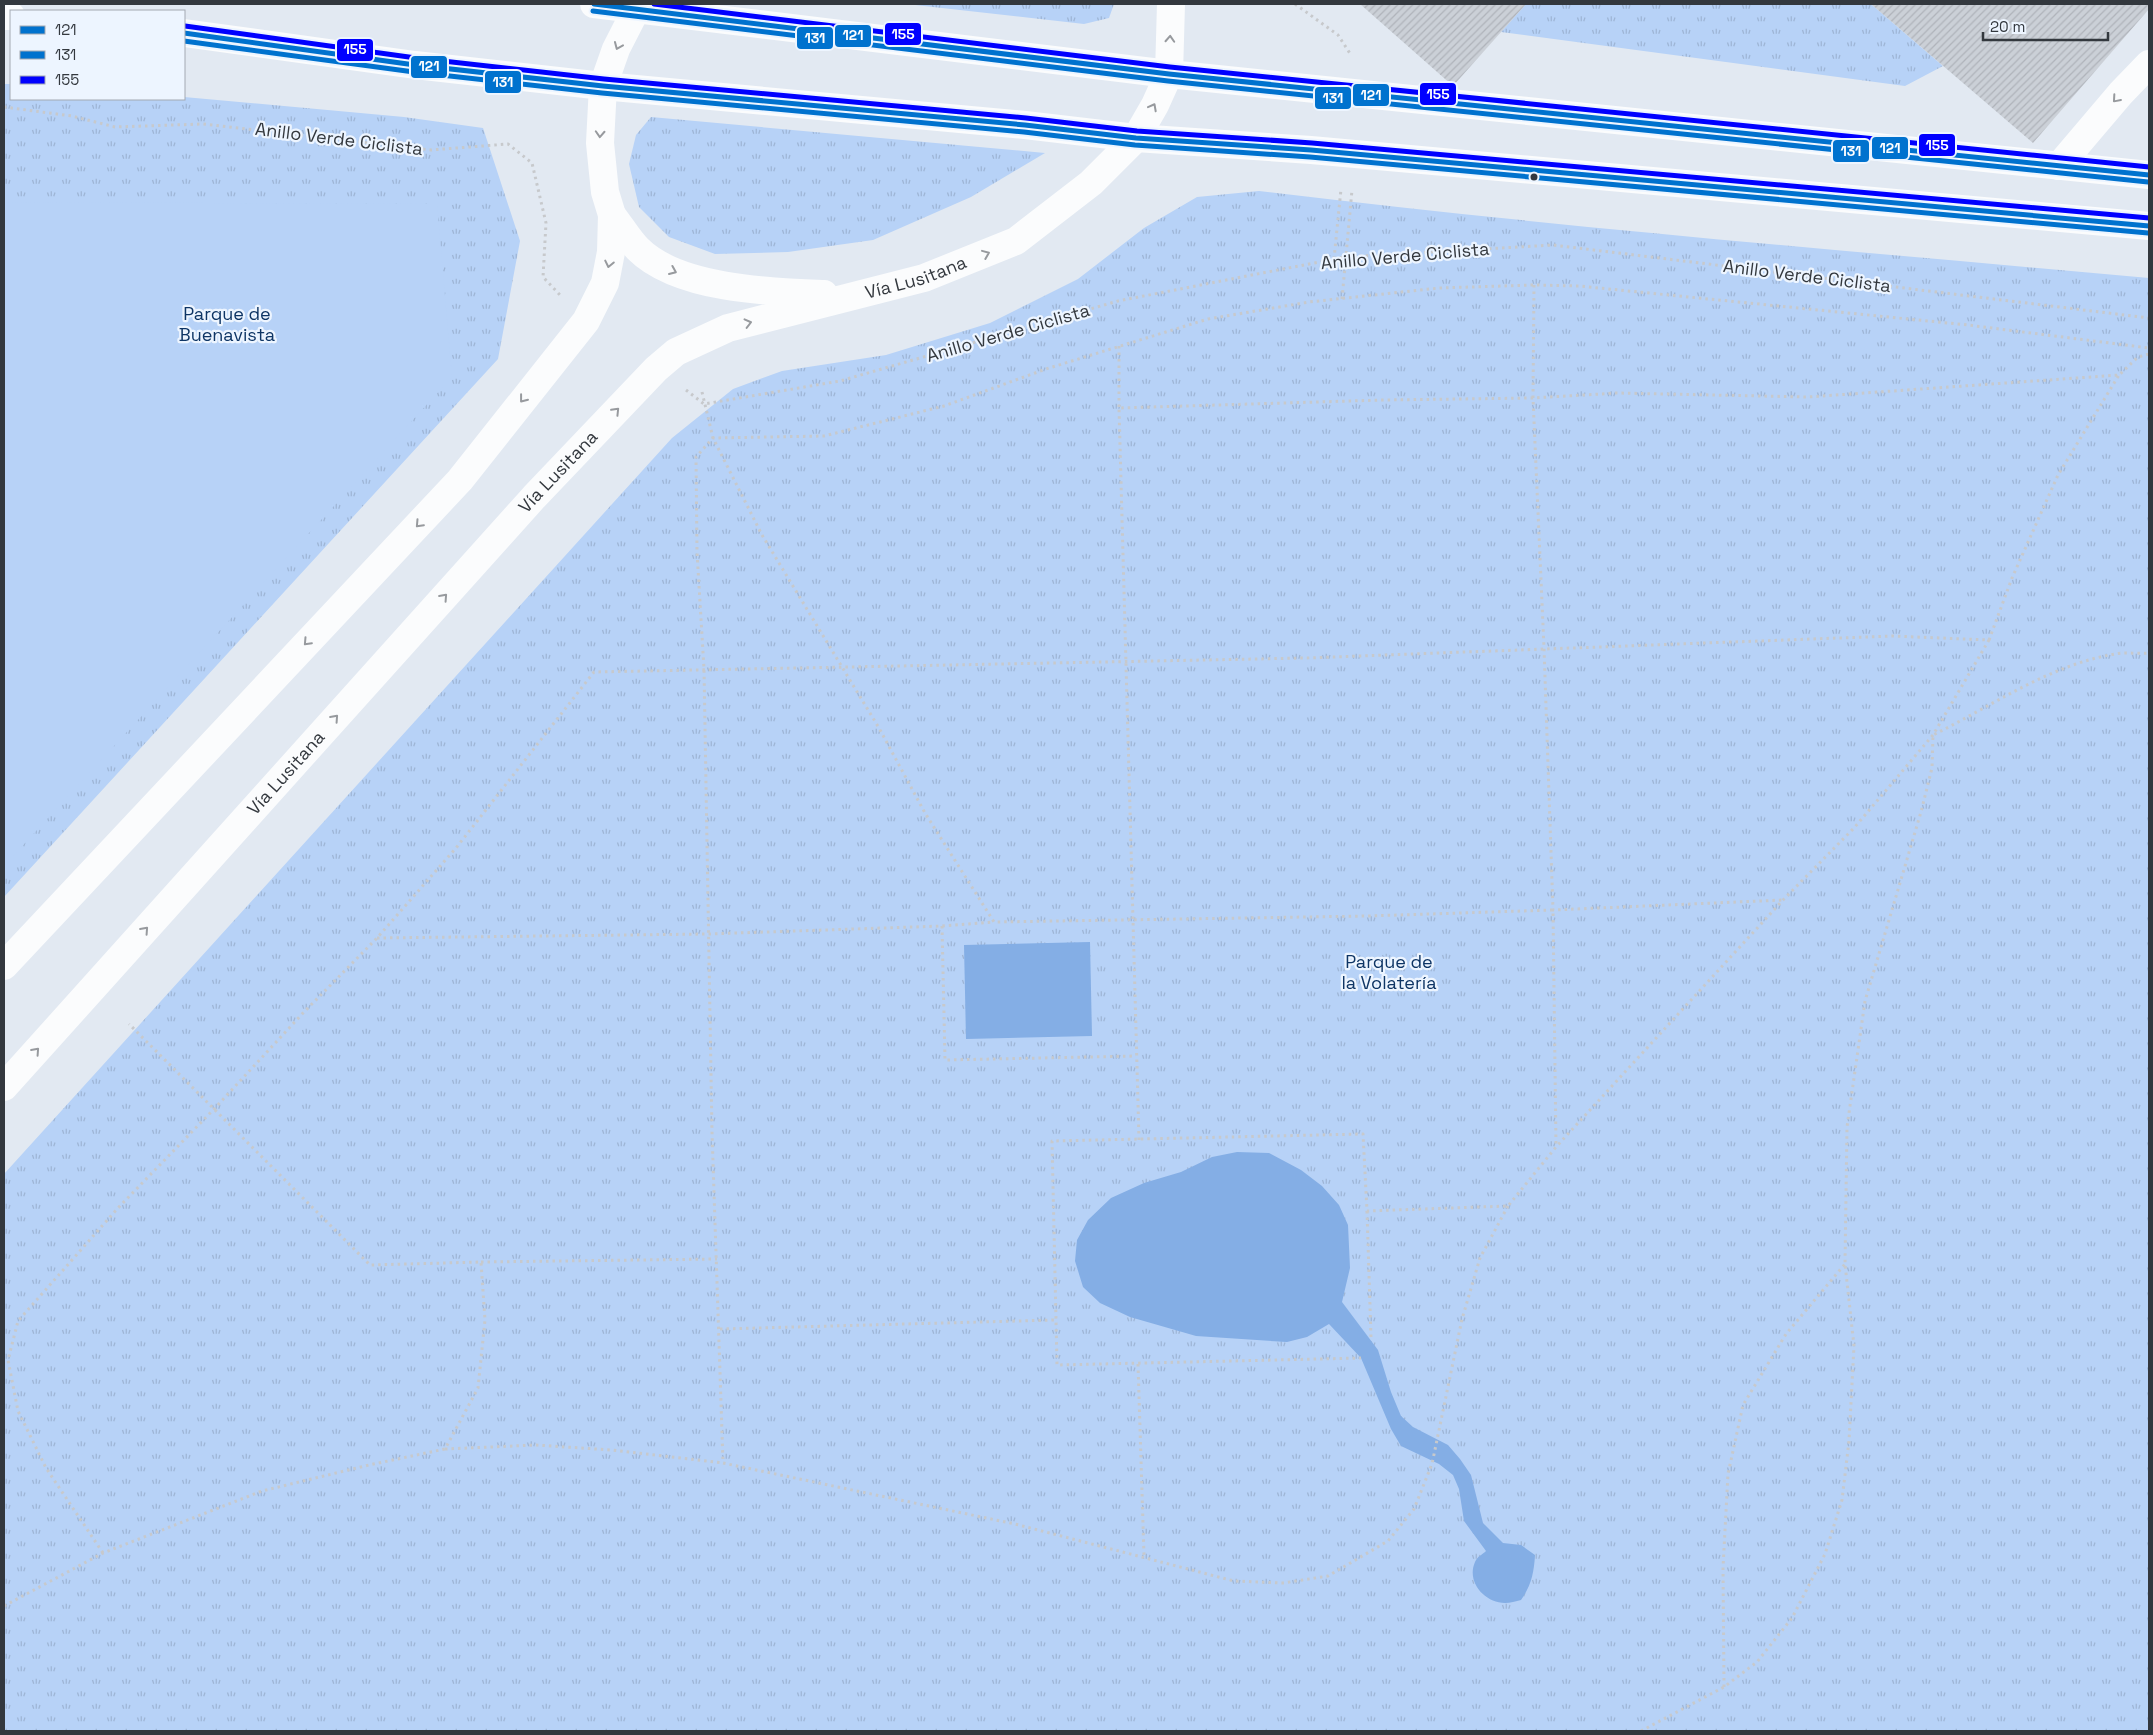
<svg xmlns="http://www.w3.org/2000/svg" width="2153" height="1735" font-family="'Space Grotesk',sans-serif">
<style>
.grass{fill:url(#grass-tufts)}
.pitch{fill:#b7d2f7}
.water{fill:#84aee5}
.building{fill:url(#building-hatch)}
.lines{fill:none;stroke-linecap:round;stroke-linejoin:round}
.path{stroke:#c7c9cc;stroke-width:3;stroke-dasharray:2.5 4;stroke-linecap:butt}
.street{stroke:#fbfcfd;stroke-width:28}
.primary{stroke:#fbfcfd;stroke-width:28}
.bus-1-casing{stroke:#edf5ff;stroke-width:9}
.bus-2-casing{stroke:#edf5ff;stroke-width:9}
.bus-3-casing{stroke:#edf5ff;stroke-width:9}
.bus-1{stroke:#0072ce;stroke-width:5}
.bus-2{stroke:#0072ce;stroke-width:5}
.bus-3{stroke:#00f;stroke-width:5}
.oneway{stroke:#979a9e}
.bus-dot{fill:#33383e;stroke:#edf5ff;stroke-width:2}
.labels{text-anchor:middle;stroke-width:4.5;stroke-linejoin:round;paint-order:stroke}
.street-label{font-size:18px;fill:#33383e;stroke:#edf5ff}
.park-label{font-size:18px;fill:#0e3565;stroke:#edf5ff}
.line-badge{stroke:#edf5ff;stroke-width:2}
.badge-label{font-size:14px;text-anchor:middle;font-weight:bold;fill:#fff}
</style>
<defs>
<pattern id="grass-tufts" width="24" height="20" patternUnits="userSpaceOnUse" patternTransform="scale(1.25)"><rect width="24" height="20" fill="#b7d2f7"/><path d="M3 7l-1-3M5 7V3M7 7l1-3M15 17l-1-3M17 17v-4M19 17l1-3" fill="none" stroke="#9eb5d5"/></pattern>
<pattern id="building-hatch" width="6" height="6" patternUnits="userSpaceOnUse" patternTransform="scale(1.25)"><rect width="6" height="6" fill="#cbd0d7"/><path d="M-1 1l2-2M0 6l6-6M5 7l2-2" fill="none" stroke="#afb3ba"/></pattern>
</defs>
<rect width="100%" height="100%" fill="#e2e9f2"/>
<g class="grass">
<polygon points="906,4 1114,4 1109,18 1084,24"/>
<polygon points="1526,4 1871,4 1943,66 1905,86 1501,32"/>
<polygon points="4,84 11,84 11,99 184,99 184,97 404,117 483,128 520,241 498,359 4,897"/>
<polygon points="651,117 1045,153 971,197 873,240 788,252 715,254 669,237 639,207 629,164 636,135"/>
<path d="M1259,191C1555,227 1852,251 2149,278V1731H4V1174L672,438L733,389L782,371L886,355L990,323L1078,279L1144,228L1197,197Z"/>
</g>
<polygon class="pitch" points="4,202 437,204 452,377 4,866"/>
<g class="water">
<polygon points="1090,942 1092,1036 966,1039 964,945"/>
<path d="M1237,1152L1269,1153L1301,1170L1322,1186L1339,1205L1348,1225L1350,1268L1342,1302L1378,1350L1391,1392L1401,1416L1413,1427L1448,1445L1460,1459L1471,1475L1483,1523L1503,1543L1521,1545L1535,1555C1534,1573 1531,1586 1521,1600C1516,1601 1510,1603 1505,1603C1485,1603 1466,1582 1475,1562C1477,1557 1483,1554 1486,1551L1464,1521L1459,1489L1453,1475L1439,1464L1401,1446L1391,1429L1361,1358L1329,1324L1307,1337L1287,1342L1196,1336L1130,1317L1100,1303L1083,1287L1075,1261L1077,1240L1088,1220L1111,1198L1144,1183L1181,1172L1212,1157Z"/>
</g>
<g class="building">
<polygon points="1360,4 1526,4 1453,86"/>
<polygon points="1871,4 2149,4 2149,9 2033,143"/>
</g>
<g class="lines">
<g class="path">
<polyline points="1295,4 1338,35 1351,55"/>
<polyline points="4,107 72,116 115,127 203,124 431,150 508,144 532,163 546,223 543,277 560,295"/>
<polyline points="1334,259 1341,189"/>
<polyline points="1534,285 1533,398 1544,648 1553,910 1783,900"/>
<polyline points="1342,299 1352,190"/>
<polyline points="1119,346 1119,408"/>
<polyline points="686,390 704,404 840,381 1118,301 1345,257 1553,245 2149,318"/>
<polyline points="702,392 713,438 762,535 879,728 925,813 994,922 1368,916 1553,910 1556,1147 1508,1206 1367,1211 1363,1134 1052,1141 1057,1365 1361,1358"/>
<polyline points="1989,640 2012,578 2058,475 2119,375"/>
<polyline points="942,926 945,1060 1136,1056"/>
<polyline points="377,938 708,934 942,926 994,922"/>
<polyline points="1139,1140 1119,408 1383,400 1533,398 1617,393 1808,397 2119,375 2138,357 2149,354"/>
<polyline points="1508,1206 1480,1258 1462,1319 1432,1464 1414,1509 1388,1541 1328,1576 1283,1583 1234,1581 1015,1524 723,1463 712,1132 704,669 697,552 696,457 713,438 824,436 944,406 1046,369 1208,319 1309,302 1439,288 1534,285 1579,286 1968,325 2149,348"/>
<polyline points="1367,1211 1371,1338"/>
<polyline points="481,1262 717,1259"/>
<polyline points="720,1329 1055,1320"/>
<polyline points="1138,1364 1144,1556"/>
<polyline points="445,1449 536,1445 611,1450 723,1463"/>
<polyline points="103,1553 46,1468 18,1411 8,1360 18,1321 118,1208 215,1108 304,1012 377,938 456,848 594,672 1306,658 1892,636 1989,640 1933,735 1854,828 1783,900 1556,1147"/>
<polyline points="4,1606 103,1553 262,1491 369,1465 445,1449 478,1388 485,1320 481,1262 370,1265 129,1024"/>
<polyline points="1724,1687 1723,1568 1728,1474 1743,1405 1786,1334 1845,1264"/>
<path d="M1641,1731L1724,1687L1757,1662L1792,1618L1825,1554L1842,1500L1849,1441L1854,1346L1845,1264L1847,1127L1865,1001L1921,812L1932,768L1933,735C1992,706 2049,665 2115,654C2126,652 2138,654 2149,653"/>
</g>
<polyline class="street" points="2059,166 2121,93 2149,64"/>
<g class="primary">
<polyline points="594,4 1169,74 2149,175"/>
<polyline points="4,16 11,16"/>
<polyline points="184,33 415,65 603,86 1025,125 1136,138 1311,150 2149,226"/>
<path d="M612,215C621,226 628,239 638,249C678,289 770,292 824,294"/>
<polyline points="4,966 460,480 586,321 605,283 611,252 612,215 605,192 600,143 603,86 616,49 639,4"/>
<path id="s1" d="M4,1087L534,497L656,369L676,352L728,328L924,278L1016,241L1091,183L1136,138L1155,105L1169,74L1171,4"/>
</g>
<defs>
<g id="bus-1">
<polyline points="594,4 1169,74 2149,175"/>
<polyline points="184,33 415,65 603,86 1025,125 1136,138 1311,150 2149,226"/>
</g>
<g id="bus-2">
<polyline points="593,11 1168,81 2148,182"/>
<polyline points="184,41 414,72 602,93 1024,132 1135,145 1310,157 2148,233"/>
</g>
<g id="bus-3">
<polyline points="654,4 1170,67 2149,167"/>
<polyline points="185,26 416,58 604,79 1026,118 1137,131 1312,143 2149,218"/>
</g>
</defs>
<use href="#bus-1" class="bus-1-casing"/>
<use href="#bus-2" class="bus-2-casing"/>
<use href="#bus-3" class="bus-3-casing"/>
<use href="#bus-1" class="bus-1"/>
<use href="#bus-2" class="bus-2"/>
<use href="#bus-3" class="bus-3"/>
</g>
<defs><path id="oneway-chevron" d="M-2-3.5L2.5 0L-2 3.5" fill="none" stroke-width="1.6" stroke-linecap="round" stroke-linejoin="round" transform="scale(1.25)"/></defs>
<g class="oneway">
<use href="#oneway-chevron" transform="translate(1170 39) rotate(-87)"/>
<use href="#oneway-chevron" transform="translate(618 46) rotate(113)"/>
<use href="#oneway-chevron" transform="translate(2116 99) rotate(131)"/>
<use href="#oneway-chevron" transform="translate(1153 107) rotate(-62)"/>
<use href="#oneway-chevron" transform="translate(600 134) rotate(93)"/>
<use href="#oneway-chevron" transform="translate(986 254) rotate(-22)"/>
<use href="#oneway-chevron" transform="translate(609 264) rotate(102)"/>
<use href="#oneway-chevron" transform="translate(673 271) rotate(23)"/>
<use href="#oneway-chevron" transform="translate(748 323) rotate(-14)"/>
<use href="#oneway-chevron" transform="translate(523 399) rotate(128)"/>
<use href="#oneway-chevron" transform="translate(616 411) rotate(-46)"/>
<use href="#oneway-chevron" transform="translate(419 524) rotate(133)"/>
<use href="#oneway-chevron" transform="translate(444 597) rotate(-48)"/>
<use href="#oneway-chevron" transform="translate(307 642) rotate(133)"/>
<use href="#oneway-chevron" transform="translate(335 718) rotate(-48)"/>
<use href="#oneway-chevron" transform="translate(145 930) rotate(-48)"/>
<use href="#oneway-chevron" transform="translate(36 1051) rotate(-48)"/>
</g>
<circle class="bus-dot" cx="1534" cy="177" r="4.5"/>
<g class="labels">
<g class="street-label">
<text transform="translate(339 139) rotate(7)" y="6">Anillo Verde Ciclista</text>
<text transform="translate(1405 256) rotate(-5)" y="6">Anillo Verde Ciclista</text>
<text transform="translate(1807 276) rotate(7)" y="6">Anillo Verde Ciclista</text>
<text dy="6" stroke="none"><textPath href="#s1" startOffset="1248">Vía Lusitana</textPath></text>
<text transform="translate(1008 333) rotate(-16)" y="6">Anillo Verde Ciclista</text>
<text dy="6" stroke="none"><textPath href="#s1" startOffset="828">Vía Lusitana</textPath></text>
<text dy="6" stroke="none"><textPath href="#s1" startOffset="422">Vía Lusitana</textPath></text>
</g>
<g class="park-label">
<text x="227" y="320">Parque de<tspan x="227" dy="21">Buenavista</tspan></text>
<text x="1389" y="968">Parque de<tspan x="1389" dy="21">la Volatería</tspan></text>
</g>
</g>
<g class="line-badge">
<rect x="884" y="22" width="38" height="24" rx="5" fill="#00f"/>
<rect x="834" y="24" width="38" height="24" rx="5" fill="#0072ce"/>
<rect x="796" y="26" width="38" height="24" rx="5" fill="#0072ce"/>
<rect x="336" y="38" width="38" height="24" rx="5" fill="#00f"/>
<rect x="410" y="55" width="38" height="24" rx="5" fill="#0072ce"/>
<rect x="484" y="70" width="38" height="24" rx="5" fill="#0072ce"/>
<rect x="1419" y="82" width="38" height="24" rx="5" fill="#00f"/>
<rect x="1352" y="83" width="38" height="24" rx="5" fill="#0072ce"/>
<rect x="1314" y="86" width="38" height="24" rx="5" fill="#0072ce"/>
<rect x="1918" y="133" width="38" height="24" rx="5" fill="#00f"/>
<rect x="1871" y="136" width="38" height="24" rx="5" fill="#0072ce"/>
<rect x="1832" y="139" width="38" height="24" rx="5" fill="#0072ce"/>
</g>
<g class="badge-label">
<text x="903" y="39">155</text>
<text x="853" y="40">121</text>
<text x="815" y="43">131</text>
<text x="355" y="54">155</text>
<text x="429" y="71">121</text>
<text x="503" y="87">131</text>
<text x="1438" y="99">155</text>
<text x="1371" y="100">121</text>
<text x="1333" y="103">131</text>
<text x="1937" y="150">155</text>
<text x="1890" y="153">121</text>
<text x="1851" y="156">131</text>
</g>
<rect width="2153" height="1735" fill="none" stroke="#33383e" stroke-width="10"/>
<rect x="10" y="10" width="175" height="90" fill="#edf5ff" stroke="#a3a9b2"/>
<rect x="20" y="26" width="25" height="8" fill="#0072ce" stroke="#a3a9b2"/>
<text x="55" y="35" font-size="15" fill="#33383e">121</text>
<rect x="20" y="51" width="25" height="8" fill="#0072ce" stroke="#a3a9b2"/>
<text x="55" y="60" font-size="15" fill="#33383e">131</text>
<rect x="20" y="76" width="25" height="8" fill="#0000ff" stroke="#a3a9b2"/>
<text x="55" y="85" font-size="15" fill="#33383e">155</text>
<path d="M1983 32v8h125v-8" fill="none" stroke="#33383e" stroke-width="2.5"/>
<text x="1990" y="32" font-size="15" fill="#33383e" stroke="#edf5ff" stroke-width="4" paint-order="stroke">20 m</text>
</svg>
